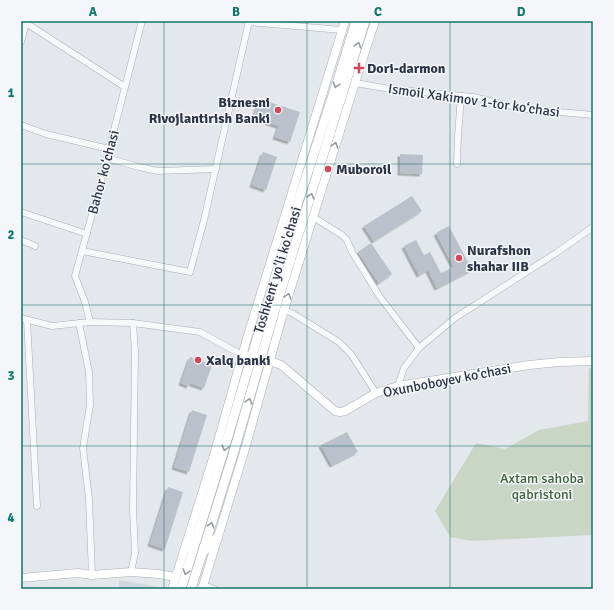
<svg xmlns="http://www.w3.org/2000/svg" width="614" height="610" font-family="Signika,sans-serif">
<style>
.built{fill:#d2d6de}
.green{fill:#c9d6c5}
.building{fill:#bbc0ca;filter:url(#shadow)}
.lines{fill:none;stroke-linecap:round;stroke-linejoin:round}
.street-casing{stroke:#a9aeb7;stroke-width:7}
.secondary-casing{stroke:#a9aeb7;stroke-width:9}
.primary-casing{stroke:#a3abb8;stroke-width:10}
.street{stroke:#f7f8fa;stroke-width:6}
.secondary{stroke:#fff;stroke-width:8}
.primary{stroke:#fff;stroke-width:9}
.oneway{stroke:#959aa2}
.grid{fill:none;stroke:#0f766e;stroke-width:1;stroke-opacity:0.55}
.poi-dot{fill:#d1495b;stroke:#f4f6f9;stroke-width:1.5}
.labels{text-anchor:middle;stroke-width:3;stroke-linejoin:round;paint-order:stroke}
.poi-label{font-size:14px;font-weight:bold;fill:#2b3445;stroke:#f4f6f9;text-anchor:start}
.street-label{font-size:14px;fill:#2b3445;stroke:#f4f6f9}
.park-label{font-size:14px;fill:#3f6138;stroke:#f4f6f9}
.neatline{fill:none;stroke:#0f766e;stroke-width:1.5}
.grid-label{font-size:13px;text-anchor:middle;font-weight:bold;fill:#0f766e}
</style>
<defs>
<filter id="shadow"><feDropShadow dx="-2.5" dy="2.5" stdDeviation="0" flood-color="#0004"/></filter>
</defs>
<rect width="100%" height="100%" fill="#e4e7ec"/>
<polygon class="built" points="119,580 162,588 162,589 119,589"/>
<polygon class="green" points="589,368 593,369 593,533 591,535 472,541 450,537 435,511 476,443 505,449 539,430 588,421"/>
<g class="building">
<polygon points="260,99 300,112 290,142 275,137 279,126 253,118"/>
<polygon points="263,152 277,157 266,190 252,185"/>
<polygon points="400,154 423,155 422,174 400,173"/>
<polygon points="412,196 422,211 374,241 364,226"/>
<polygon points="449,226 472,270 437,288 428,270 419,275 404,246 416,240 424,255 430,252 441,273 454,267 436,233"/>
<polygon points="371,243 392,274 379,283 358,252"/>
<polygon points="190,357 212,365 204,388 190,383 189,386 181,383"/>
<polygon points="192,410 207,415 189,472 174,467"/>
<polygon points="347,432 358,452 332,465 321,445"/>
<polygon points="168,487 183,492 165,549 150,544"/>
</g>
<g class="lines">
<defs>
<g id="street">
<polyline points="27,21 26,23 125,87"/>
<polyline points="248,22 342,30"/>
<polyline points="21,42 26,23"/>
<polyline points="355,83 390,89 473,97 525,109 593,115"/>
<polyline points="21,125 46,134 109,149"/>
<polyline points="107,158 139,167 158,171 216,169"/>
<polyline points="457,164 458,136 461,96"/>
<polyline points="21,212 87,234"/>
<polyline points="313,217 342,235 347,240 352,252 380,297 419,348"/>
<polyline points="21,240 35,246"/>
<polyline points="82,251 190,272 204,220 249,21"/>
<polyline points="284,310 292,313 339,342 351,354 376,393"/>
<polyline points="21,318 52,326 90,322 133,323 200,332 242,355"/>
<polyline points="27,320 37,506"/>
<polyline points="90,322 85,302 75,276 97,196 142,21"/>
<polyline points="79,323 89,372 90,405 83,448 89,499 92,575"/>
<polyline points="398,386 404,368 419,348 455,318 556,253 593,227"/>
<polyline points="131,572 135,553 133,509 135,351 133,323"/>
<polyline points="204,585 214,589"/>
</g>
<g id="secondary">
<polyline points="270,361 281,365 286,369 335,411 340,412 345,411 376,393 398,386 529,365 559,362 593,361"/>
<polyline points="21,578 78,573 92,575 131,572 159,574 175,577"/>
<polyline points="172,589 214,455 248,335 345,21"/>
<polyline points="202,589 245,449 284,310 355,83 375,21"/>
</g>
<g id="primary">
<polyline points="242,355 270,361"/>
<polyline points="185,549 196,539"/>
<polyline points="204,551 218,537"/>
<polyline points="181,589 223,453 295,211 338,80 356,21"/>
<polyline points="191,589 232,458 276,306 365,21"/>
</g>
</defs>
<use href="#street" class="street-casing"/>
<use href="#secondary" class="secondary-casing"/>
<use href="#primary" class="primary-casing"/>
<use href="#street" class="street"/>
<use href="#secondary" class="secondary"/>
<use href="#primary" class="primary"/>
</g>
<defs><path id="oneway-chevron" d="M-2-3.5L2.5 0L-2 3.5" fill="none" stroke-width="1.6" stroke-linecap="round" stroke-linejoin="round"/></defs>
<g class="oneway">
<use href="#oneway-chevron" transform="translate(358 45) rotate(-73)"/>
<use href="#oneway-chevron" transform="translate(336 85) rotate(108)"/>
<use href="#oneway-chevron" transform="translate(335 145) rotate(-73)"/>
<use href="#oneway-chevron" transform="translate(311 196) rotate(-73)"/>
<use href="#oneway-chevron" transform="translate(288 296) rotate(-73)"/>
<use href="#oneway-chevron" transform="translate(249 401) rotate(-73)"/>
<use href="#oneway-chevron" transform="translate(225 448) rotate(106)"/>
<use href="#oneway-chevron" transform="translate(211 525) rotate(-73)"/>
<use href="#oneway-chevron" transform="translate(186 572) rotate(107)"/>
</g>
<path class="grid" d="M164,21V589M307,21V589M450,21V589M21,164H593M21,305H593M21,446H593"/>
<g class="poi-dot">
<path d="M357 62h4v4h4v4h-4v4h-4v-4h-4v-4h4z"/>
<circle cx="278" cy="110" r="4"/>
<circle cx="328" cy="169" r="4"/>
<circle cx="459" cy="258" r="4"/>
<circle cx="198" cy="360" r="4"/>
</g>
<g class="labels">
<g class="poi-label">
<text x="367" y="73">Dori-darmon</text>
<text x="270" y="107" text-anchor="end">Biznesni<tspan x="270" dy="16">Rivojlantirish Banki</tspan></text>
<text x="336" y="174">Muboroil</text>
<text x="467" y="255">Nurafshon<tspan x="467" dy="16">shahar IIB</tspan></text>
<text x="206" y="365">Xalq banki</text>
</g>
<g class="street-label">
<text transform="translate(474 100) rotate(8)" y="5">Ismoil Xakimov 1-tor ko‘chasi</text>
<text transform="translate(103 172) rotate(-75)" y="5">Bahor ko‘chasi</text>
<text transform="translate(277 270) rotate(-73)" y="5">Toshkent yo'li ko'chasi</text>
<text transform="translate(447 380) rotate(-11)" y="5">Oxunboboyev ko‘chasi</text>
</g>
<g class="park-label">
<text x="542" y="483">Axtam sahoba<tspan x="542" dy="16">qabristoni</tspan></text>
</g>
</g>
<rect width="614" height="610" fill="none" stroke="#f4f6f9" stroke-width="44"/>
<rect x="22" y="22" width="570" height="566" class="neatline"/>
<g class="grid-label">
<text x="93" y="16">A</text>
<text x="236" y="16">B</text>
<text x="378" y="16">C</text>
<text x="521" y="16">D</text>
<text x="11" y="97">1</text>
<text x="11" y="239">2</text>
<text x="11" y="380">3</text>
<text x="11" y="522">4</text>
</g>
</svg>
